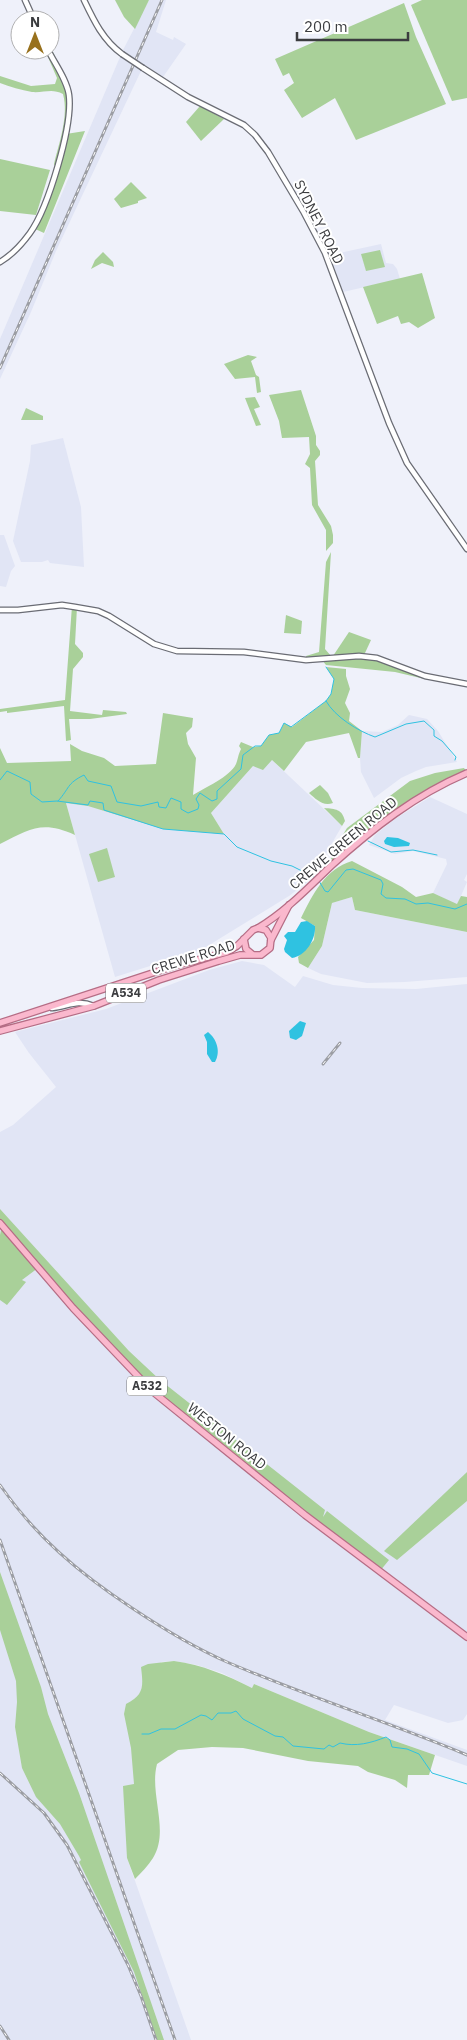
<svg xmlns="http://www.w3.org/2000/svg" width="467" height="2040" font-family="'IBM Plex Sans',sans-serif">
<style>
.built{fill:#e1e5f5}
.green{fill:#a9d099}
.water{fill:#2fc2e1}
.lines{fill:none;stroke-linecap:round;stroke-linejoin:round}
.stream{stroke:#2fc2e1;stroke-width:1}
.minor-casing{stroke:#6a6c74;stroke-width:7}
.major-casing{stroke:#b56d85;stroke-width:8}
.minor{stroke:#fff;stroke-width:4.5}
.major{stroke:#fab8cd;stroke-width:5.5}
.rail-casing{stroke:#9b9da3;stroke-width:3}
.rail{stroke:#fff;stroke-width:1;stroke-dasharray:4;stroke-linecap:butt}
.minor-bridge-casing{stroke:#6a6c74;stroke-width:7;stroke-linecap:butt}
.minor-bridge{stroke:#fff;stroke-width:4.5}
.labels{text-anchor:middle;stroke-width:4;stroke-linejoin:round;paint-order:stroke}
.shield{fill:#fff;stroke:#767679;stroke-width:1}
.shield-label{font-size:12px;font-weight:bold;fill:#3b3c3f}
.street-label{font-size:14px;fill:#3b3c3f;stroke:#fff}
</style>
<rect width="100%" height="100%" fill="#eff1fa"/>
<g class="built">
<polygon points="149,0 166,0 156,32 173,40 174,37 186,44 163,77 145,65 140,73 56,251 31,312 0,379 0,339 123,50"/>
<polygon points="381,244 386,263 393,264 397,269 400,279 343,292 330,255"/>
<polygon points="63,438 81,507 84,567 50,563 48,560 42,562 21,562 13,541 30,461 31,445"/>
<polygon points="0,535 4,535 15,566 11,571 6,587 0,586"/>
<polygon points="409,715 427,719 438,731 457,762 426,767 416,771 401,778 374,798 361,772 360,758 362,731 382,732 398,725"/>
<polygon points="272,760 342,826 311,879 289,896 201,950 115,977 66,803 88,805 224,834 211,813 253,766"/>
<polygon points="430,797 467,814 467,874 464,880 467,882 457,905 433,893 447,864 446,859 413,851 395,854 369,845 375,835 395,819"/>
<polygon points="352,897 355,910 467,932 467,977 405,982 367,983 321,974 308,968 322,946 332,903"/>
<polygon points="242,961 264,965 295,987 303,976 333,985 362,988 416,989 467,984 467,1472 397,1560 467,1501 467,1714 463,1720 448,1723 394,1705 385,1720 467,1750 467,1766 369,1732 254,1684 252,1688 222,1673 197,1665 174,1661 161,1662 145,1708 147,1860 127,1858 191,2040 0,2040 0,1132 13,1125 56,1087 29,1053 15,1032 106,1009 209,970"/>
</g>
<g class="green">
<polygon points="115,0 149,0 135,29 124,17"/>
<polygon points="422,0 467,0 467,98 452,101 411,5"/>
<polygon points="404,3 416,37 446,104 356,140 335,98 302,118 284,90 294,83 289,73 283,76 275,59"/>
<path d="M50,46C67,81 78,95 66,134L85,131L44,233L33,228L39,217L56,169L54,164C59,143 69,116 63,94C52,88 44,93 32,92C21,90 10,87 0,83V76L31,86L55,84L57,78L45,50H50Z"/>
<polygon points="200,106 224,119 201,141 186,122"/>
<polygon points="0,159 50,170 36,215 0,211"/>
<polygon points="131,182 147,198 138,201 138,203 121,208 114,199"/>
<polygon points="380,250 385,267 366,271 361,254"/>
<polygon points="103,252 113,262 114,267 102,263 91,269 95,260"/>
<polygon points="422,273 435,318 418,328 409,322 401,324 398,316 377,324 363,287"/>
<polygon points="248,355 257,357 251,361 256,375 259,377 261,392 257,393 255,377 235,379 224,364"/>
<polygon points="301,390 316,436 316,445 320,451 320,455 315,461 318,505 331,526 333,535 333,543 326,551 326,530 312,505 310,468 305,464 310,454 309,437 282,438 279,421 269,395"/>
<polygon points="255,397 260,407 254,409 261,425 256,426 245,398"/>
<polygon points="26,408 43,416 43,420 21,420"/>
<polygon points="331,552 325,649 331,656 331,658 377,658 429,677 429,680 395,672 326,665 322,660 306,660 306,656 319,652 326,562"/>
<polygon points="72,606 77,607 75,644 83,653 83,657 73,669 70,711 102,715 103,710 126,712 127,714 90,719 69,719 71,740 66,741 64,706 7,713 7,711 0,712 0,709 65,700"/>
<polygon points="286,615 302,621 301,634 284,633"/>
<polygon points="349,632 371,640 365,653 333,656"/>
<path d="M326,667L346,669V676L350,689L345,703L350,713L349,721L362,731L360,758H358L349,733L306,742L284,771L272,760L263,770L253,766L211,813L224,834L163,829L88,806L66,803L75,835C42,820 30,829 0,844V748L7,763L71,761L70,744L82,751L104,758L115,766L156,764L163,713L193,718L192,727L186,733L188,744L196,758L193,795C204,788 230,777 236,764C238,759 238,755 241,749L239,746L241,742L253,747L261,746L269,735L279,733L284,723L292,727L326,701L331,694L334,679Z"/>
<polygon points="464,768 466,771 425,791 400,807 335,861 331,859 339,841 347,828 410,781 435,773"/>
<path d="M320,785L328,793L333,803C323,807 316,799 309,793Z"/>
<path d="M324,808C336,809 342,809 345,821L342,826Z"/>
<polygon points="107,848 115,877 98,882 89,854"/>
<path d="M352,861L402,887L416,897L433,893L457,904L461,896L467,897V932L355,910L352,897L332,903L322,946L308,968L299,963L298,957L314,940L315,926L301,918C313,894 325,869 352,861Z"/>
<polygon points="0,1209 129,1351 160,1380 325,1510 323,1517 327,1511 389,1560 380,1571 152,1391 38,1268 22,1280 26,1282 7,1305 0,1300 0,1235 1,1230 5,1229 0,1223"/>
<polygon points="467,1472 467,1501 397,1560 384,1551"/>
<polygon points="0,1572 41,1687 48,1714 79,1793 164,2040 157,2040 134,1972 79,1862 81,1860 79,1856 60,1824 36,1797 22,1768 15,1727 17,1702 16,1681 0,1630"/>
<path d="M174,1661C203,1665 226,1675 252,1688L254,1684L369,1732L435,1755L429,1775H408L407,1788L395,1780L368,1772L358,1766L308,1761L243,1748L212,1747L178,1750L157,1764C149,1794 170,1831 153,1858C148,1866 141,1873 135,1879L127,1858L123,1786L134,1784L131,1748L124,1714L126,1704C145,1695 143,1685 141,1667L148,1664Z"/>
</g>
<g class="water">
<polygon points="387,837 398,838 410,843 409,846 394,847 385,844 384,841"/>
<path d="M307,921L315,926C316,939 306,956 292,958L285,952L284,949L287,940L284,936L288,932H295L301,922Z"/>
<polygon points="300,1021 306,1023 302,1036 296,1040 290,1038 289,1031"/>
<path d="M208,1032C217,1039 221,1052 215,1062H212L207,1054V1042L204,1035Z"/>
</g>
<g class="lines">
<g class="stream">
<path d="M326,701C335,717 358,731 375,737L406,724L424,721L434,730V736L442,741L456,757L455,760"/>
<polyline points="0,780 7,771 30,782 31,794 42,802 57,801 88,805 90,801 103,803 104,810 163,829 224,834 237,847 271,861 292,866 314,877"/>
<path d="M58,801C70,788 66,784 84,775L88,781L111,786L117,802L141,806L158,802L159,807L166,808L171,798L181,802V809L188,813L198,809L199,805L196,799L200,793L212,801L217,799V791L241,769L243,755L255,746H261L269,735L279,733L284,723L291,727L326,701L331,694L334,679L326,667"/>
<polyline points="368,841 391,852 413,850 437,855"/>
<polyline points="319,881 325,891 328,892 346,870 353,869 381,880 383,884 381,894 386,898 405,899 416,904 428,903 455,909 467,904"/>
<path d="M142,1734H149L161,1729H175L201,1715L206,1716L212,1720L218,1713H231L236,1711L243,1719L275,1736L283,1737L293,1746L324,1749L329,1745L333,1747L340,1743C356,1747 371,1743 386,1737L390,1740L392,1747L407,1749L419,1754L432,1773L467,1784"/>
</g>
<defs>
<g id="minor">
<polyline points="25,0 34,20"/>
<path d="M84,0C94,21 103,40 122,54"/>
<polyline points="143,68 188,97 244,125 255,135 268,152 303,211 325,253 389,423 407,463 467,549"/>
<path d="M0,262C12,255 22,244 30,233C48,208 73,126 69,95C67,80 55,64 48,50"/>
<polyline points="0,610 18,610 62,605 75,607 98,611 109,616 154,644 177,651 244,652 306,660 359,656 377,658 425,676 467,684"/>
<path d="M52,1008C69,1006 77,999 94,1006"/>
</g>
<g id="major">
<path d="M258,928C285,912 308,888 331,866C372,829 415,795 467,773"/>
<polyline points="244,939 246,949 252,954"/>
<polyline points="271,940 289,905"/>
<polyline points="0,1023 174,966 227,952 237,946 253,930 258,928 266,930 271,938 270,948 261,955 240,955 219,961 159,980 94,1006 0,1031"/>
<polyline points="0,1223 73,1308 152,1391 305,1515 467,1637"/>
</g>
</defs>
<use href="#minor" class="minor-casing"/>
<use href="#major" class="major-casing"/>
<use href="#minor" class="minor"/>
<use href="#major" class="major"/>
<defs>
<g id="rail">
<polyline points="0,368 162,0"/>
<polyline points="323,1064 340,1043"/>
<path d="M0,1485C36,1537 79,1573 132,1608C162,1628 193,1647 227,1662C306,1696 388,1722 467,1755"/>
<polyline points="0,1540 175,2040"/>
<polyline points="0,1773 44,1813 67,1845 128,1965 141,1996 156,2040"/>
<polyline points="0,2026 9,2040"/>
</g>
</defs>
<use href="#rail" class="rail-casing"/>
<use href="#rail" class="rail"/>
<defs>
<polyline id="minor-bridge" points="122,54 143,68"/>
</defs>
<use href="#minor-bridge" class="minor-bridge-casing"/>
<use href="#minor-bridge" class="minor-bridge"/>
</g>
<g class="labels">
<g class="shield">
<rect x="106" y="983.5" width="40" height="19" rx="4"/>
<rect x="127" y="1376.5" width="40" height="19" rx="4"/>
</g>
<g class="shield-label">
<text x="126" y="997">A534</text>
<text x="147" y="1390">A532</text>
</g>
<g class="street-label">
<text transform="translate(319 222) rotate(63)" y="5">SYDNEY ROAD</text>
<text transform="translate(343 843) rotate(-40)" y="5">CREWE GREEN ROAD</text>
<text transform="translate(193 957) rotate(-17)" y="5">CREWE ROAD</text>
<text transform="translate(227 1436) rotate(39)" y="5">WESTON ROAD</text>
</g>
</g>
<g transform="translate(35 35)"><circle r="24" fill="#ffffff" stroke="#b1b1b2"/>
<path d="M0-4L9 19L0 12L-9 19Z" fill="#98711d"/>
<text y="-8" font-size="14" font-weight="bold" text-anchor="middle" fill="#3b3c3f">N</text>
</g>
<path d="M297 32v8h111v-8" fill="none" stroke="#3b3c3f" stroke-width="2.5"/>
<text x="304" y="32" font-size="15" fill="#3b3c3f" stroke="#ffffff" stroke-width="4" paint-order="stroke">200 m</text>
</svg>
